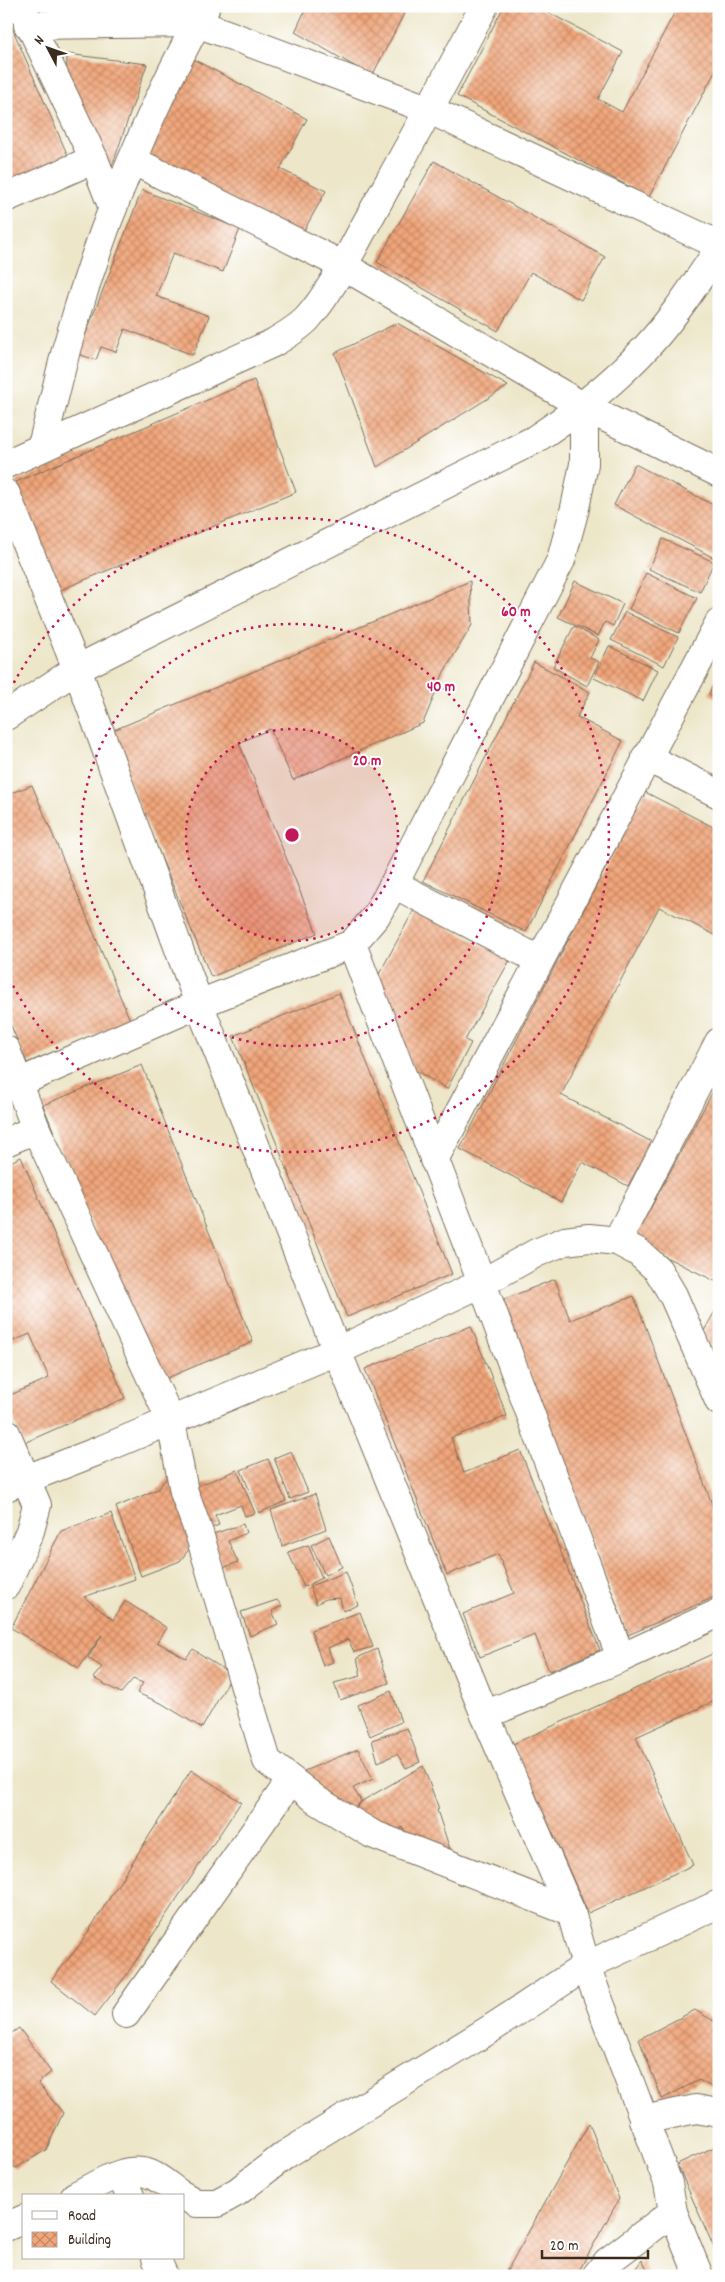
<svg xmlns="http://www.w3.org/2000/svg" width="725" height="2282" font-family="Dekko,sans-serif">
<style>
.building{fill:url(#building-cross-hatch)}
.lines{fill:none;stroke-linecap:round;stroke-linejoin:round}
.minor-casing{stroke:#796c5a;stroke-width:30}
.minor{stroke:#fff;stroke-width:28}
.ring{fill:none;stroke:#c2185b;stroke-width:2.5;stroke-dasharray:2.5 5}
.centre{fill:#c2185b;stroke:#fff;stroke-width:2.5}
.ring-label{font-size:15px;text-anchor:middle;font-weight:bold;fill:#c2185b;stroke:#fff;stroke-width:4;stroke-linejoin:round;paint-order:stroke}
</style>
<defs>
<pattern id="building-cross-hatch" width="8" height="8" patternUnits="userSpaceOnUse" patternTransform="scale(1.25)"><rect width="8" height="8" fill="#f1a57a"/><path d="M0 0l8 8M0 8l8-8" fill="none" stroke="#c48763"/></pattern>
</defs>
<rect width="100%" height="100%" fill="#fff"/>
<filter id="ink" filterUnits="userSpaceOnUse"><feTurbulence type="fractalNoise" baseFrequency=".02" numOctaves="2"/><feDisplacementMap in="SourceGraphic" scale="10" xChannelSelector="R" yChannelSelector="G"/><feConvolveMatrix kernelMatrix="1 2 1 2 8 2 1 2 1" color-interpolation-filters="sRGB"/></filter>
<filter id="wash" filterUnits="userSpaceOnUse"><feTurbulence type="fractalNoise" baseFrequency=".0096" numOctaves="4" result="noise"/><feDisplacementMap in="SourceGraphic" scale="20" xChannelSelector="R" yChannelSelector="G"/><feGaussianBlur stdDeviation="1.12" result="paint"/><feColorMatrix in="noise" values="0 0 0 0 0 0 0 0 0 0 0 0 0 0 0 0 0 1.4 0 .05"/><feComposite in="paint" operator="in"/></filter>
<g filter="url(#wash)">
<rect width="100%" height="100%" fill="#ede6c9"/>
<g id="blocks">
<g class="building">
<polygon points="37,6 171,6 167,20 38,8"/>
<polygon points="307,6 408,6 372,76 295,32"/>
<polygon points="504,6 536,6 623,52 598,99 622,112 678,6 715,6 719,8 719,64 649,197 457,96"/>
<polygon points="6,14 68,156 6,182"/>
<polygon points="67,54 147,64 107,181 66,100"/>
<polygon points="189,57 307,119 280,169 326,191 297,243 141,155"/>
<polygon points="434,161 605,257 581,300 531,272 498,331 377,262"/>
<polygon points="142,190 240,229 223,272 173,253 156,296 209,316 193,355 125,329 116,352 101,347 96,360 78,354"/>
<polygon points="397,323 508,386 377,467 335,353"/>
<polygon points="254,380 296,492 58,591 16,482"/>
<polygon points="635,464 719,508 718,560 614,505"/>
<polygon points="663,539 714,562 700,592 649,569"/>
<polygon points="646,573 697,598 679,633 629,609"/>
<polygon points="470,581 472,625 444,672 423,723 293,780 270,729 239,743 317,933 211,977 109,732"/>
<polygon points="575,581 623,604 613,626 605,622 598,636 558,617"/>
<polygon points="625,612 678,637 664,666 611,640"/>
<polygon points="574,626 599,640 590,658 599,662 587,686 553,667"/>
<polygon points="609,646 658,670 643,701 594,678"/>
<polygon points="534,662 590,692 577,717 623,741 526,932 423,881"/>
<polygon points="719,673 719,699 709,694"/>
<polygon points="32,785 130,1020 27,1063 6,1014 6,795"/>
<polygon points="645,792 719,830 719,937 659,907 561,1095 652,1142 628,1186 582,1162 561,1202 460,1149"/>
<polygon points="414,910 510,960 465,1040 471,1043 447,1089 413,1069 378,976"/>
<polygon points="339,993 452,1274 347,1317 233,1036"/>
<polygon points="142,1065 253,1342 155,1383 43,1105"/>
<polygon points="719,1080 719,1283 633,1241"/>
<polygon points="21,1157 125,1398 24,1443 6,1402 6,1397 49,1378 30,1334 6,1344 6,1164"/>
<polygon points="555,1279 570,1320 634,1296 719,1523 719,1595 628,1635 502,1300"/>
<polygon points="719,1304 719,1373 718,1373 704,1331"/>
<polygon points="471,1326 507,1416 451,1438 464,1473 520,1450 600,1650 549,1671 535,1635 480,1657 463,1614 514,1593 498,1554 447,1575 365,1369"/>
<polygon points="291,1451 308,1492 290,1499 274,1458"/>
<polygon points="268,1459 286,1501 259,1513 241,1470"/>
<polygon points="237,1470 255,1513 245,1516 241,1505 215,1515 219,1525 204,1531 188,1490"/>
<polygon points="170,1474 196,1540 180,1561 141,1576 116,1507 158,1489"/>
<polygon points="315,1494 326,1529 282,1546 271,1510"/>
<polygon points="111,1513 135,1579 84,1597 113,1620 125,1601 167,1628 157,1642 186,1658 193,1649 232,1675 202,1728 161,1703 137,1693 143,1683 133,1679 121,1693 93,1678 102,1667 88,1658 102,1635 79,1668 11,1628 61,1531"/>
<polygon points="243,1524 246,1533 228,1541 238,1562 223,1568 210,1535"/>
<polygon points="329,1536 342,1567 325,1575 311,1545"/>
<polygon points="308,1545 322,1578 304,1587 288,1552"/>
<polygon points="346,1572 358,1605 343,1611 340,1598 326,1599 316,1604 310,1586"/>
<polygon points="277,1600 282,1606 272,1611 278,1624 250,1636 241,1612"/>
<polygon points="360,1612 373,1647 354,1652 348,1639 328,1648 333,1662 323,1666 311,1630"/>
<polygon points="377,1649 389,1683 340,1700 334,1683 361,1676 357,1658"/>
<polygon points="719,1651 719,1699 636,1737 693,1865 588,1913 513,1744"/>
<polygon points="391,1691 401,1722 370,1736 358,1705"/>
<polygon points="407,1728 420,1762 406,1768 397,1754 378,1762 372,1740"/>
<polygon points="358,1749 373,1779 353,1788 361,1801 346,1821 362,1801 423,1766 439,1809 437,1810 462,1886 393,1846 407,1836 402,1827 388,1847 329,1814 314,1799 304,1771"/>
<polygon points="191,1770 241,1802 125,1977 95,2016 51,1981 81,1943"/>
<polygon points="695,2010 719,2024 719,2091 699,2080 662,2099 639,2039"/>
<polygon points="19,2028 51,2072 38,2083 63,2113 46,2150 16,2168 6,2162 6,2037"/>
<polygon points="589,2123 619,2199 576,2276 504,2276"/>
<polygon points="719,2145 719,2259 677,2164"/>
<polygon points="642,2260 650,2276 630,2276"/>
</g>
</g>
</g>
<g filter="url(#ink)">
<use href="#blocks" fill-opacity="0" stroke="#796c5a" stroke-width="1"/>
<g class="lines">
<defs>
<g id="minor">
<polyline points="21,6 94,159 113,208"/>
<polyline points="28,25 197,23 430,110 719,245"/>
<polyline points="132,160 342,265 584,407 719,473"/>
<polyline points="6,198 94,159"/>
<path d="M42,446C50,414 58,382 66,350C99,233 146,115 205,9"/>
<path d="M6,464L273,343C285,336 297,329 307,319C334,288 352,248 372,213C410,144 448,76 484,6"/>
<polyline points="6,494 77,669 199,1004 337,1351 485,1715 571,1912 586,1966 668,2183 673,2212 699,2276"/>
<path d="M6,716L77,669L534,440C572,415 606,389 638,356C669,325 694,286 719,249"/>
<polyline points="646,757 719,794"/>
<polyline points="394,884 539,960"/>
<polyline points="352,944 482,1283 621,1658"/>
<polyline points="6,1050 36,1129 6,1142"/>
<polyline points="18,1083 199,1004 352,944 376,916 394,884 561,560 575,508 584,464 584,407"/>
<polyline points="36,1129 171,1421 184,1492 199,1533 267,1761 318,1801 372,1834 571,1912"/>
<polyline points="434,1160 719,623"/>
<polyline points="617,1241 719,1042"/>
<polyline points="6,1433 37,1505 30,1531 6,1585"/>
<polyline points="6,1487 103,1449 337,1351 482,1283 536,1253 565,1241 589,1238 617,1241 638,1252 658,1270 673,1295 719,1401"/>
<polyline points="485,1715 621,1658 719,1613"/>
<polyline points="126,2014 291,1780"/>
<polyline points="643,2120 696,2109 719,2113"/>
<polyline points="121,2175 130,2196"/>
<path d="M75,2196C97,2185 129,2162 154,2176C164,2181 173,2190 183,2196"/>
<polyline points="184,2196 196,2203 217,2203 237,2192 285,2155 492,2028 586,1966 719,1904"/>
<polyline points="6,2227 24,2219"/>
<polyline points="156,2258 164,2276"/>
<polyline points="596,2276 607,2262 673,2212"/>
</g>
</defs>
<use href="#minor" class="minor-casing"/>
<use href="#minor" class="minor"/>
</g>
</g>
<circle cx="292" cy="835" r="106" fill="#c2185b" fill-opacity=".12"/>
<g class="ring">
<circle cx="292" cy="835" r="106"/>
<circle cx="292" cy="835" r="211"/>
<path d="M7 696A317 317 0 1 1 7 974"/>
</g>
<circle cx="292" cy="835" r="8" class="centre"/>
<g class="ring-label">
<text x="516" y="616">60 m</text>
<text x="441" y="691">40 m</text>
<text x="367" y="765">20 m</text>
</g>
<rect width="725" height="2282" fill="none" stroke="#fff" stroke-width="25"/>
<rect x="22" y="2194" width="162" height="65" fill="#ffffff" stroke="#b1aaa5"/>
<rect x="32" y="2211" width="25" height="8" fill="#ffffff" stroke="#b1aaa5"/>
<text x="68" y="2220" font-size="15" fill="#3b2a1e">Road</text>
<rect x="32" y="2232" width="25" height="15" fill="url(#building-cross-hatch)" stroke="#b1aaa5"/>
<text x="68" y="2244" font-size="15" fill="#3b2a1e">Building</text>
<g transform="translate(48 48) rotate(311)" stroke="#ffffff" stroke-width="4" paint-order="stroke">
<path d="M0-4L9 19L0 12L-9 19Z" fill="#3b2a1e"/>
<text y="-8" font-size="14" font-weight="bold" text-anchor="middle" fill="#3b2a1e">N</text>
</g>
<path d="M542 2250v8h106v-8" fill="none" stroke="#3b2a1e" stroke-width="2.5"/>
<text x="550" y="2250" font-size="15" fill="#3b2a1e" stroke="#ffffff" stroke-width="4" paint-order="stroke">20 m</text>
</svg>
